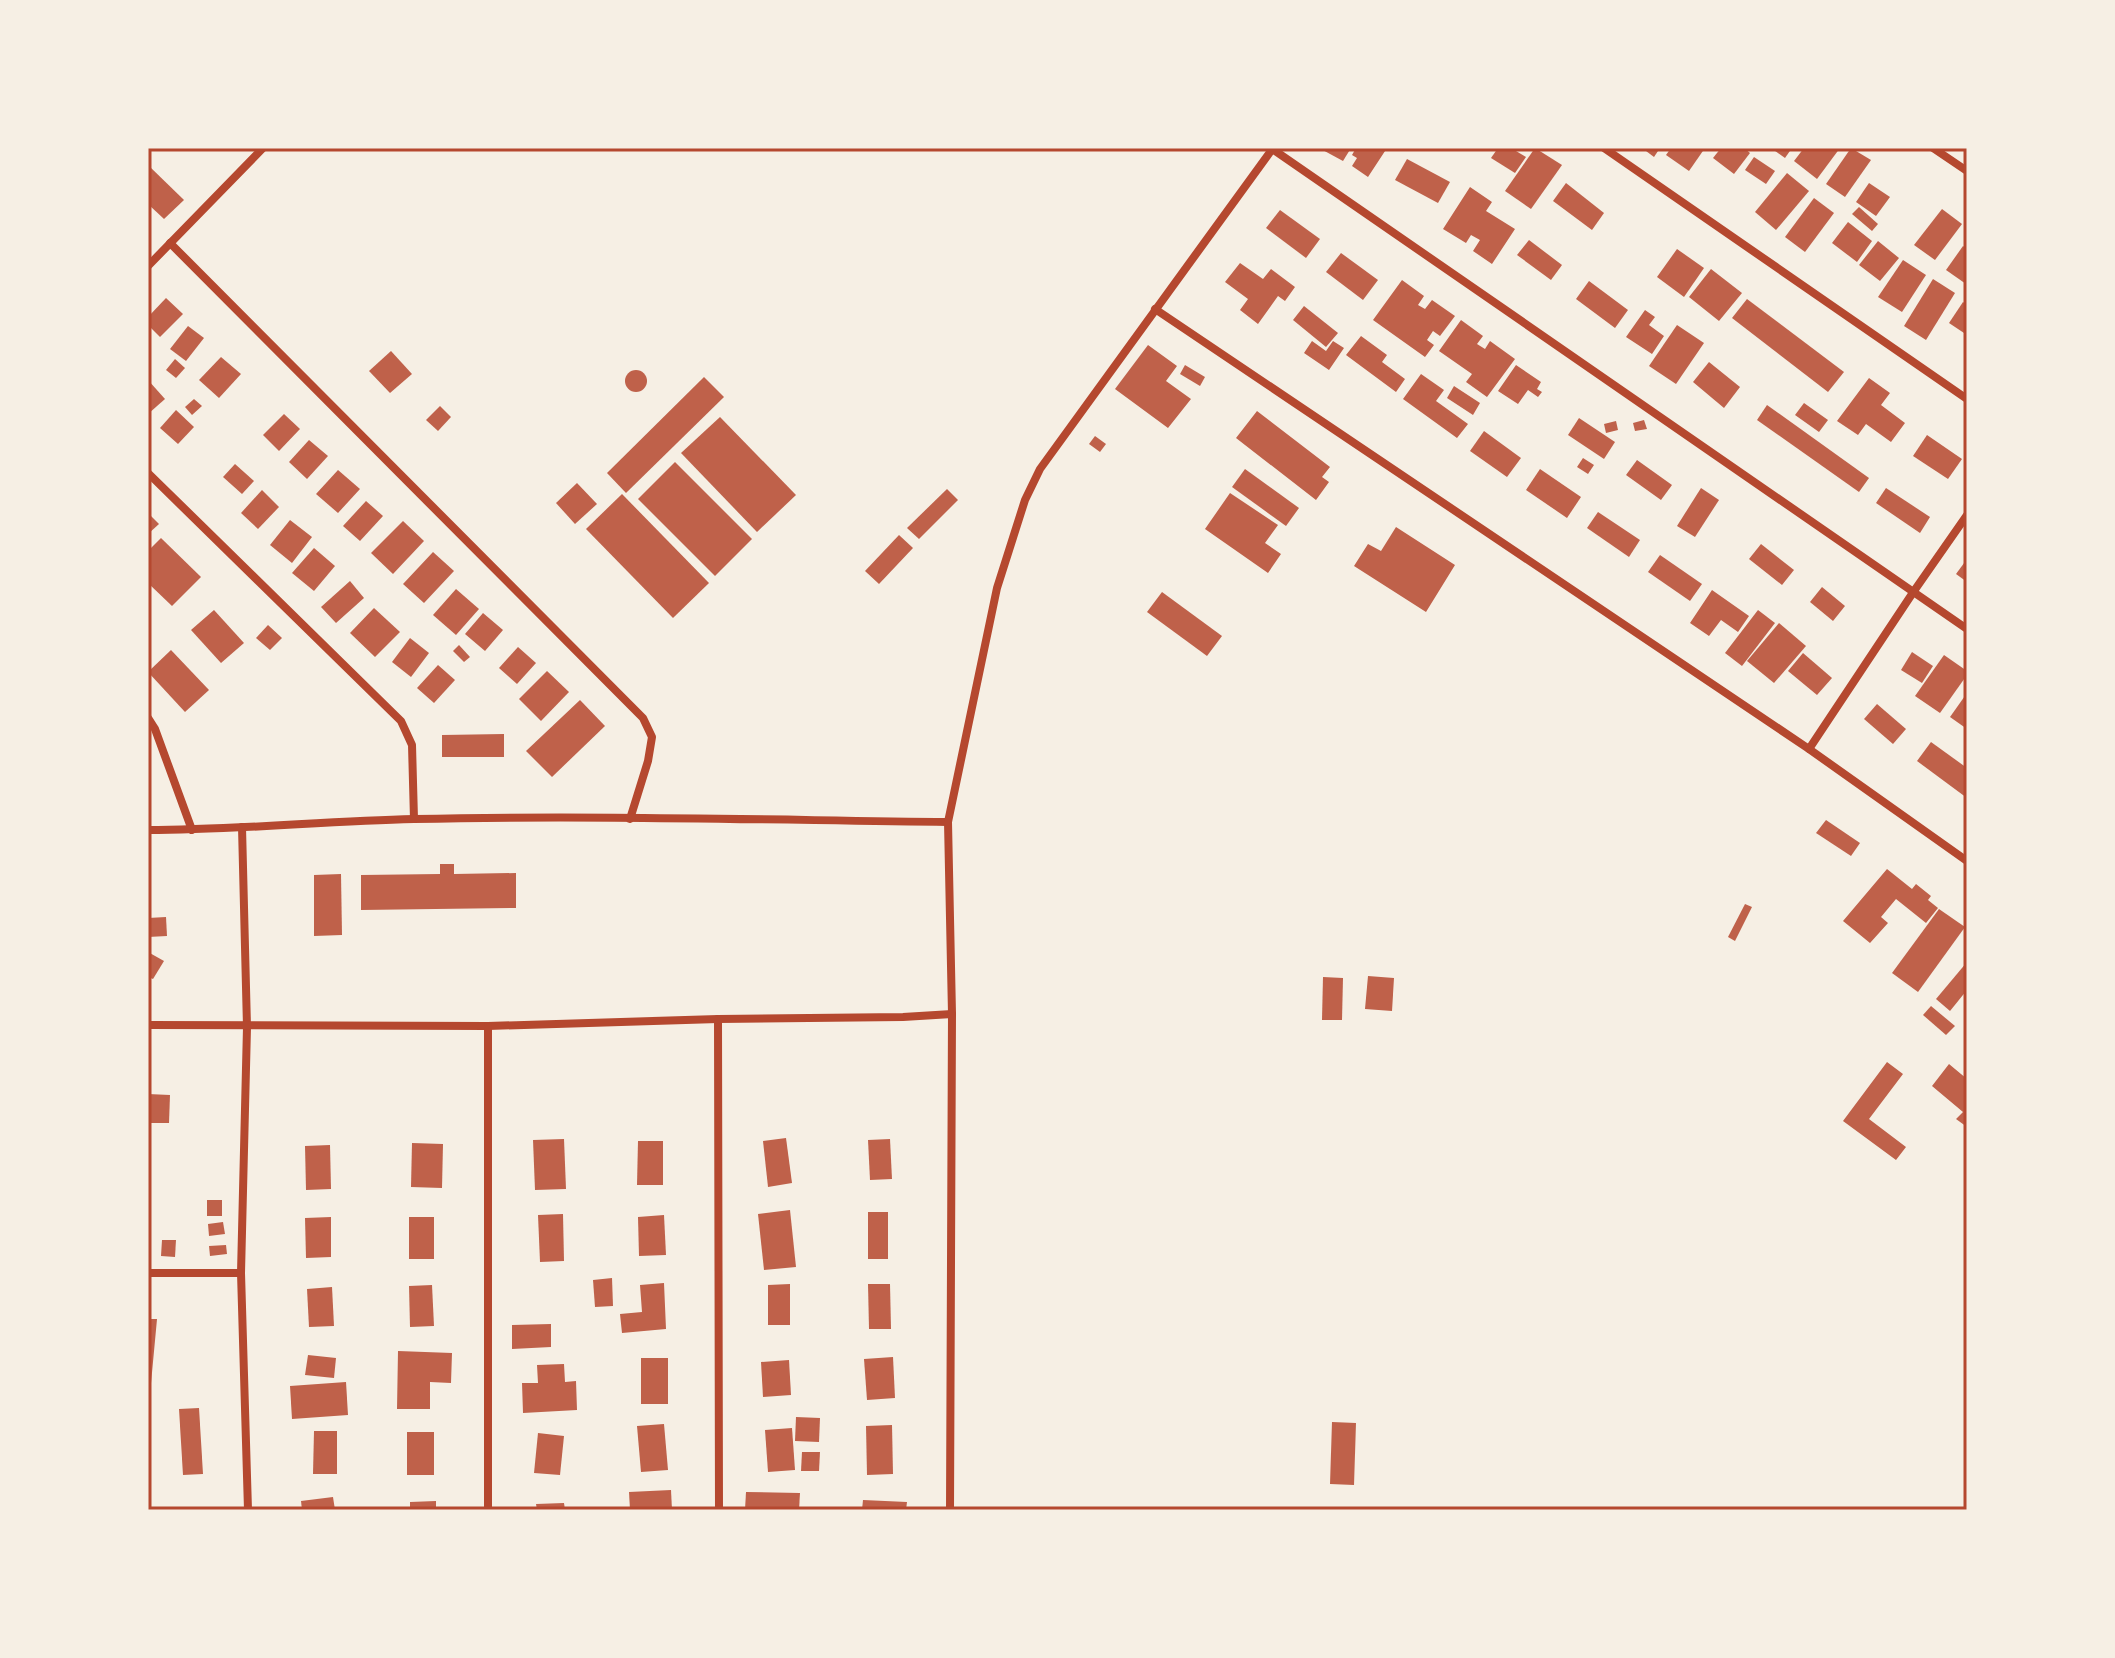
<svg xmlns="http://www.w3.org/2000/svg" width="2115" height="1658" font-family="Literata,serif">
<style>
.building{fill:#bf614a}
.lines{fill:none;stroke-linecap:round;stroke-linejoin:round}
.minor{stroke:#b5482f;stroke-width:8}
.neatline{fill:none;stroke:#b5482f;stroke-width:3}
</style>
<rect width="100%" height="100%" fill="#f6efe4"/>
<g class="building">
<polygon points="1319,148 1351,148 1343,161"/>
<polygon points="1356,148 1387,148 1368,177 1352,166 1357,158 1352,155"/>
<polygon points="1498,148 1511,148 1526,157 1515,173 1491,158"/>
<polygon points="1535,148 1562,165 1531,209 1505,191"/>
<polygon points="1642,148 1660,148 1654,157"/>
<polygon points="1671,148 1705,148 1689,171 1666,155"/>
<polygon points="1721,148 1744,148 1750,153 1734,174 1713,158"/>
<polygon points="1771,148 1792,148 1785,158"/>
<polygon points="1804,148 1840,148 1817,179 1794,161"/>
<polygon points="1851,148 1871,160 1845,197 1826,184"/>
<polygon points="1754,157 1775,171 1766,184 1745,170"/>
<polygon points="1407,159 1450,182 1438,203 1395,180"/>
<polygon points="148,165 184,200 164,219 148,204"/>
<polygon points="1787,173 1809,191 1776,230 1755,212"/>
<polygon points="1566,183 1604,213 1592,230 1553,201"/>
<polygon points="1869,183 1890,197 1876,216 1856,202"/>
<polygon points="1470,187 1492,202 1486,211 1515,229 1492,264 1473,251 1480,240 1471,235 1466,243 1443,229"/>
<polygon points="1814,198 1834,213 1805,252 1785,237"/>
<polygon points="1859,207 1878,224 1872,231 1852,214"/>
<polygon points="1942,209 1962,224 1935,260 1914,245"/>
<polygon points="1280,210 1320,239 1306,258 1266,228"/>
<polygon points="1848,222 1872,241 1857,262 1832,243"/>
<polygon points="1529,240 1562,265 1551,280 1517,255"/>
<polygon points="1878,241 1899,258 1880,281 1859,265"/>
<polygon points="1963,246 1967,249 1966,284 1946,270"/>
<polygon points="1677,249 1704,268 1684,297 1657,277"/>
<polygon points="1341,253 1378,280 1363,300 1326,272"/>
<polygon points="1903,260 1926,275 1902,312 1878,297"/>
<polygon points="1240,263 1263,279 1271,269 1295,287 1285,301 1278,296 1258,324 1240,310 1248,299 1225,282"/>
<polygon points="1711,269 1742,293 1719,321 1689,297"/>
<polygon points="1933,279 1955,293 1926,340 1904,326"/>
<polygon points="1402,280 1424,296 1418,305 1425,309 1432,300 1455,316 1440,336 1433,331 1427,340 1434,345 1425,357 1373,320"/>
<polygon points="1589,281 1628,310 1615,328 1576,299"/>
<polygon points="166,298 183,314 160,337 148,325 148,317"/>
<polygon points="1747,299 1844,372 1828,392 1732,318"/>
<polygon points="1963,302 1967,305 1967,335 1949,323"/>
<polygon points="1304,306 1338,333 1326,347 1293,320"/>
<polygon points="1645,310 1655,317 1649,325 1664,336 1652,354 1626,337"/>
<polygon points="1461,320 1483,336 1477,344 1485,349 1490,341 1515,359 1487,397 1466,382 1472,374 1439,351"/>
<polygon points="1677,325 1704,343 1676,384 1649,366"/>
<polygon points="188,326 204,338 186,361 170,349"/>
<polygon points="1361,336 1387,355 1382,362 1405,379 1396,392 1346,355"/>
<polygon points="1312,341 1326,351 1333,341 1344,348 1329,370 1304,353"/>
<polygon points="1148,345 1177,366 1166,381 1191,399 1168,428 1115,389"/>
<polygon points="391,351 412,374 390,393 369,371"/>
<polygon points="221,357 241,374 219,398 199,380"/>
<polygon points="175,359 185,368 176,378 166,370"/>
<polygon points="1709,362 1740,387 1724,408 1693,382"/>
<polygon points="1185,365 1205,377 1200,386 1180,374"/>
<polygon points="1516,365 1541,382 1537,389 1542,392 1538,397 1528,390 1518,404 1498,391"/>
<circle cx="636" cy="381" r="11"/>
<polygon points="1421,374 1444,390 1436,401 1468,424 1457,438 1403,399"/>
<polygon points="704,377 724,397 626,493 607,473"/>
<polygon points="1869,378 1890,393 1881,405 1905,423 1891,442 1866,424 1858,435 1837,421"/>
<polygon points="148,380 165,399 148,414"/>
<polygon points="1454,386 1480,403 1473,415 1447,398"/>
<polygon points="194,399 202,406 192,415 185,407"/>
<polygon points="1804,403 1828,420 1819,432 1795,415"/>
<polygon points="1767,405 1869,478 1859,492 1757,420"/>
<polygon points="440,406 451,417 438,431 426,420"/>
<polygon points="176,410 194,427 178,444 160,428"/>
<polygon points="1257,411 1330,467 1322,477 1329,482 1316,500 1236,438"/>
<polygon points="284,414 300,429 279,451 263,435"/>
<polygon points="720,417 796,495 757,532 681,453"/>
<polygon points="1579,418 1615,442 1604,459 1568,435"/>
<polygon points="1644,420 1647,429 1635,431 1633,423"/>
<polygon points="1616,421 1618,430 1606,433 1604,424"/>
<polygon points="1484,431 1521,458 1507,477 1470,451"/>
<polygon points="1927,435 1962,459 1948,479 1913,456"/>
<polygon points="1095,436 1106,444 1100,452 1089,444"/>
<polygon points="309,440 328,456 307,479 289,462"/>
<polygon points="1583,458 1594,465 1588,474 1577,467"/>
<polygon points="1637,460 1672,485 1661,500 1626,475"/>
<polygon points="675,462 752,539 715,576 638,499"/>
<polygon points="235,464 254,481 242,494 223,477"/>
<polygon points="1245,469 1299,508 1286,526 1232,487"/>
<polygon points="1540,469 1581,497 1567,518 1526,490"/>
<polygon points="338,470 360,489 338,513 316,494"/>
<polygon points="577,483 597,504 575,524 556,503"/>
<polygon points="1701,488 1719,500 1695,537 1677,526"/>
<polygon points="1886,488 1930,517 1920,533 1876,503"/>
<polygon points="947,489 958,500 919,539 907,528"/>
<polygon points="262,490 279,507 258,529 241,513"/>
<polygon points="1230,493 1278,525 1265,543 1281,554 1268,573 1205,529"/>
<polygon points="622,494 709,583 673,618 586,529"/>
<polygon points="366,501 383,516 360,541 343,526"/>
<polygon points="1598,512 1640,540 1629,557 1587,528"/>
<polygon points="148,513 159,524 148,534"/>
<polygon points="290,520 312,537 292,563 270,545"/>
<polygon points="403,521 424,541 393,574 371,553"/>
<polygon points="1396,527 1455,565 1426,612 1354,566 1368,544 1381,551"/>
<polygon points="899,535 913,548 879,584 865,571"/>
<polygon points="161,538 201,577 172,606 148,583 148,551"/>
<polygon points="1761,544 1794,570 1782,585 1749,559"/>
<polygon points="314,548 335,566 314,591 292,573"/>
<polygon points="433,552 454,571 424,603 403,584"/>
<polygon points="1660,555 1702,584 1690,601 1648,572"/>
<polygon points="1967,559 1967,582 1956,574"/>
<polygon points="350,581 364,598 336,623 321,607"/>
<polygon points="1822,587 1845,606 1833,621 1810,602"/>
<polygon points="456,589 479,609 456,635 433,615"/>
<polygon points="1712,590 1749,616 1738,632 1721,620 1709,636 1690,623"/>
<polygon points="1162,592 1222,636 1207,656 1147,612"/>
<polygon points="374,608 400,632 375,657 350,633"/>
<polygon points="214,610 244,643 221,663 191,630"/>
<polygon points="1758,610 1775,623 1742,666 1725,653"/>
<polygon points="483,613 503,630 485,651 465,634"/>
<polygon points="1779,623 1806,646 1774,683 1747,661"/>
<polygon points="268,625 282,638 270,650 256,638"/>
<polygon points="410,638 429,653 411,677 392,662"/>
<polygon points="459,645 470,657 464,662 453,651"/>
<polygon points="518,647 536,663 517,684 499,668"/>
<polygon points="171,650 209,690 185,712 148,672"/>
<polygon points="1912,652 1933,666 1922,683 1901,670"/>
<polygon points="1803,653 1832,678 1817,695 1788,671"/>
<polygon points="1944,655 1967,671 1967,675 1940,713 1915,696"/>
<polygon points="438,665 455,680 434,703 417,688"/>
<polygon points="547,671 569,692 541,721 519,699"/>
<polygon points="1967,693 1967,729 1950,717"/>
<polygon points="580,700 605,726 552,777 526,751"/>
<polygon points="1877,704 1906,729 1893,744 1864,719"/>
<polygon points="504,734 504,757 442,757 442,735"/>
<polygon points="1931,742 1967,768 1967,798 1917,761"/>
<polygon points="1826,820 1860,843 1851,856 1816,833"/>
<polygon points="440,864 454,864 454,874 516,873 516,908 361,910 361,875 440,874"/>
<polygon points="1887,869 1912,889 1916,884 1931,896 1928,900 1938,908 1926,923 1896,899 1881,917 1888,923 1870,943 1843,921"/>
<polygon points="341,874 342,935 314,936 314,875"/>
<polygon points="1745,904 1752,907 1735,941 1728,937"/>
<polygon points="1939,909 1965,927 1918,992 1892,973"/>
<polygon points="166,917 167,936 148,937 148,918"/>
<polygon points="148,952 164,961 153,979 148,977"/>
<polygon points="1967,962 1967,990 1950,1011 1936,999"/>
<polygon points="1368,976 1394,978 1392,1011 1365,1009"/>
<polygon points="1323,977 1343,978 1342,1020 1322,1020"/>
<polygon points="1931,1006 1955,1026 1946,1035 1923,1015"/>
<polygon points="1887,1062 1903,1074 1869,1119 1906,1147 1896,1160 1843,1121"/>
<polygon points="1949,1064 1967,1079 1967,1127 1956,1119 1963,1112 1932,1086"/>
<polygon points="148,1094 170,1095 169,1123 148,1123"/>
<polygon points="786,1138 792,1183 768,1187 763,1141"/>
<polygon points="564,1139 566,1189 535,1190 533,1140"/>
<polygon points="890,1139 892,1179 870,1180 868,1140"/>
<polygon points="638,1141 663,1141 663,1185 637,1185"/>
<polygon points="412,1143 443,1144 442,1188 411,1187"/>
<polygon points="330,1145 331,1189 306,1190 305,1146"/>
<rect x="207" y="1200" width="15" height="16"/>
<polygon points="790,1210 796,1267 764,1270 758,1214"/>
<rect x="868" y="1212" width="20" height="47"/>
<polygon points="563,1214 564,1261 540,1262 538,1215"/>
<polygon points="664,1215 666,1255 639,1256 638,1217"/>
<polygon points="331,1217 331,1257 306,1258 305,1218"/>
<rect x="409" y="1217" width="25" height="42"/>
<polygon points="223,1222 225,1234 209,1236 208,1224"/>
<polygon points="162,1240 176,1240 175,1257 161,1256"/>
<polygon points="226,1245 227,1254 210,1256 209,1246"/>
<polygon points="612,1278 613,1306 595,1307 593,1280"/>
<polygon points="664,1283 666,1329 622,1333 620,1314 642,1312 640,1285"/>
<polygon points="790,1284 790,1325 768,1325 768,1285"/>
<polygon points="868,1284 890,1284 891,1329 869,1329"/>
<polygon points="432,1285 434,1326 410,1327 409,1286"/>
<polygon points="332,1287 334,1326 309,1327 307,1289"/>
<polygon points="148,1319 157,1319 151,1383 148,1382"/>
<polygon points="551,1324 551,1347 512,1349 512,1325"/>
<polygon points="398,1351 452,1353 451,1383 430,1382 430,1409 397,1409"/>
<polygon points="308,1355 336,1358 334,1378 305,1375"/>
<polygon points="893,1357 895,1398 867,1400 864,1359"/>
<rect x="641" y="1358" width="27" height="46"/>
<polygon points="789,1360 791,1395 763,1397 761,1362"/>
<polygon points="564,1364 565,1382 576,1381 577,1410 523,1413 522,1383 538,1383 537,1365"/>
<polygon points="346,1382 348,1415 292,1419 290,1386"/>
<polygon points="199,1408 203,1474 183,1475 179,1409"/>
<polygon points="796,1417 820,1418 819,1442 795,1441"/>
<polygon points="1332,1422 1356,1423 1354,1485 1330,1484"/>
<polygon points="664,1424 668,1470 641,1472 637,1426"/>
<polygon points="892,1425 893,1474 867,1475 866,1426"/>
<polygon points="792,1428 795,1470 768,1472 765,1430"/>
<polygon points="314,1431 337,1431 337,1474 313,1474"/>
<rect x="407" y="1432" width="27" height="43"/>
<polygon points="538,1433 564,1436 560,1475 534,1473"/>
<polygon points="802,1452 820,1452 819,1471 801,1471"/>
<polygon points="671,1490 672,1510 630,1510 629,1492"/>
<polygon points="746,1492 800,1493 799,1510 745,1510"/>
<polygon points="333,1497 335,1510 302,1510 301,1501"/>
<polygon points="863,1500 907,1502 906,1510 862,1510"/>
<polygon points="436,1501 436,1510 410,1510 410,1502"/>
<polygon points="564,1503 565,1510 537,1510 536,1504"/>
</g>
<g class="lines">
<g class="minor">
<polyline points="1271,148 1967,629"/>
<polyline points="1604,148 1967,399"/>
<polyline points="1933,148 1967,171"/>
<polyline points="170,243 643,718 652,737 648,761 630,819"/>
<polyline points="148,266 263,148"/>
<polyline points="1155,309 1809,749 1967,861"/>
<polyline points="148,473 401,721 412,745 414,819"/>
<polyline points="148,718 155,729 192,830"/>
<polyline points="1809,749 1914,591 1967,515"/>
<polyline points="242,827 247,1027 241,1273 248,1510"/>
<path d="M148,830C237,830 325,821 414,819C592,815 770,820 948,822"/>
<polyline points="718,1019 719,1510"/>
<polyline points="148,1025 488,1026 718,1019 903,1017 952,1014"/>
<polyline points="488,1026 488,1510"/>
<polyline points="148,1273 241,1273"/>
<polyline points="950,1510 952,1014 948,822 997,588 1025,500 1040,469 1273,148"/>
</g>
</g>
<rect width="2115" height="1658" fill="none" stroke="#f6efe4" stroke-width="300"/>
<rect x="150" y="150" width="1815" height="1358" class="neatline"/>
</svg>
